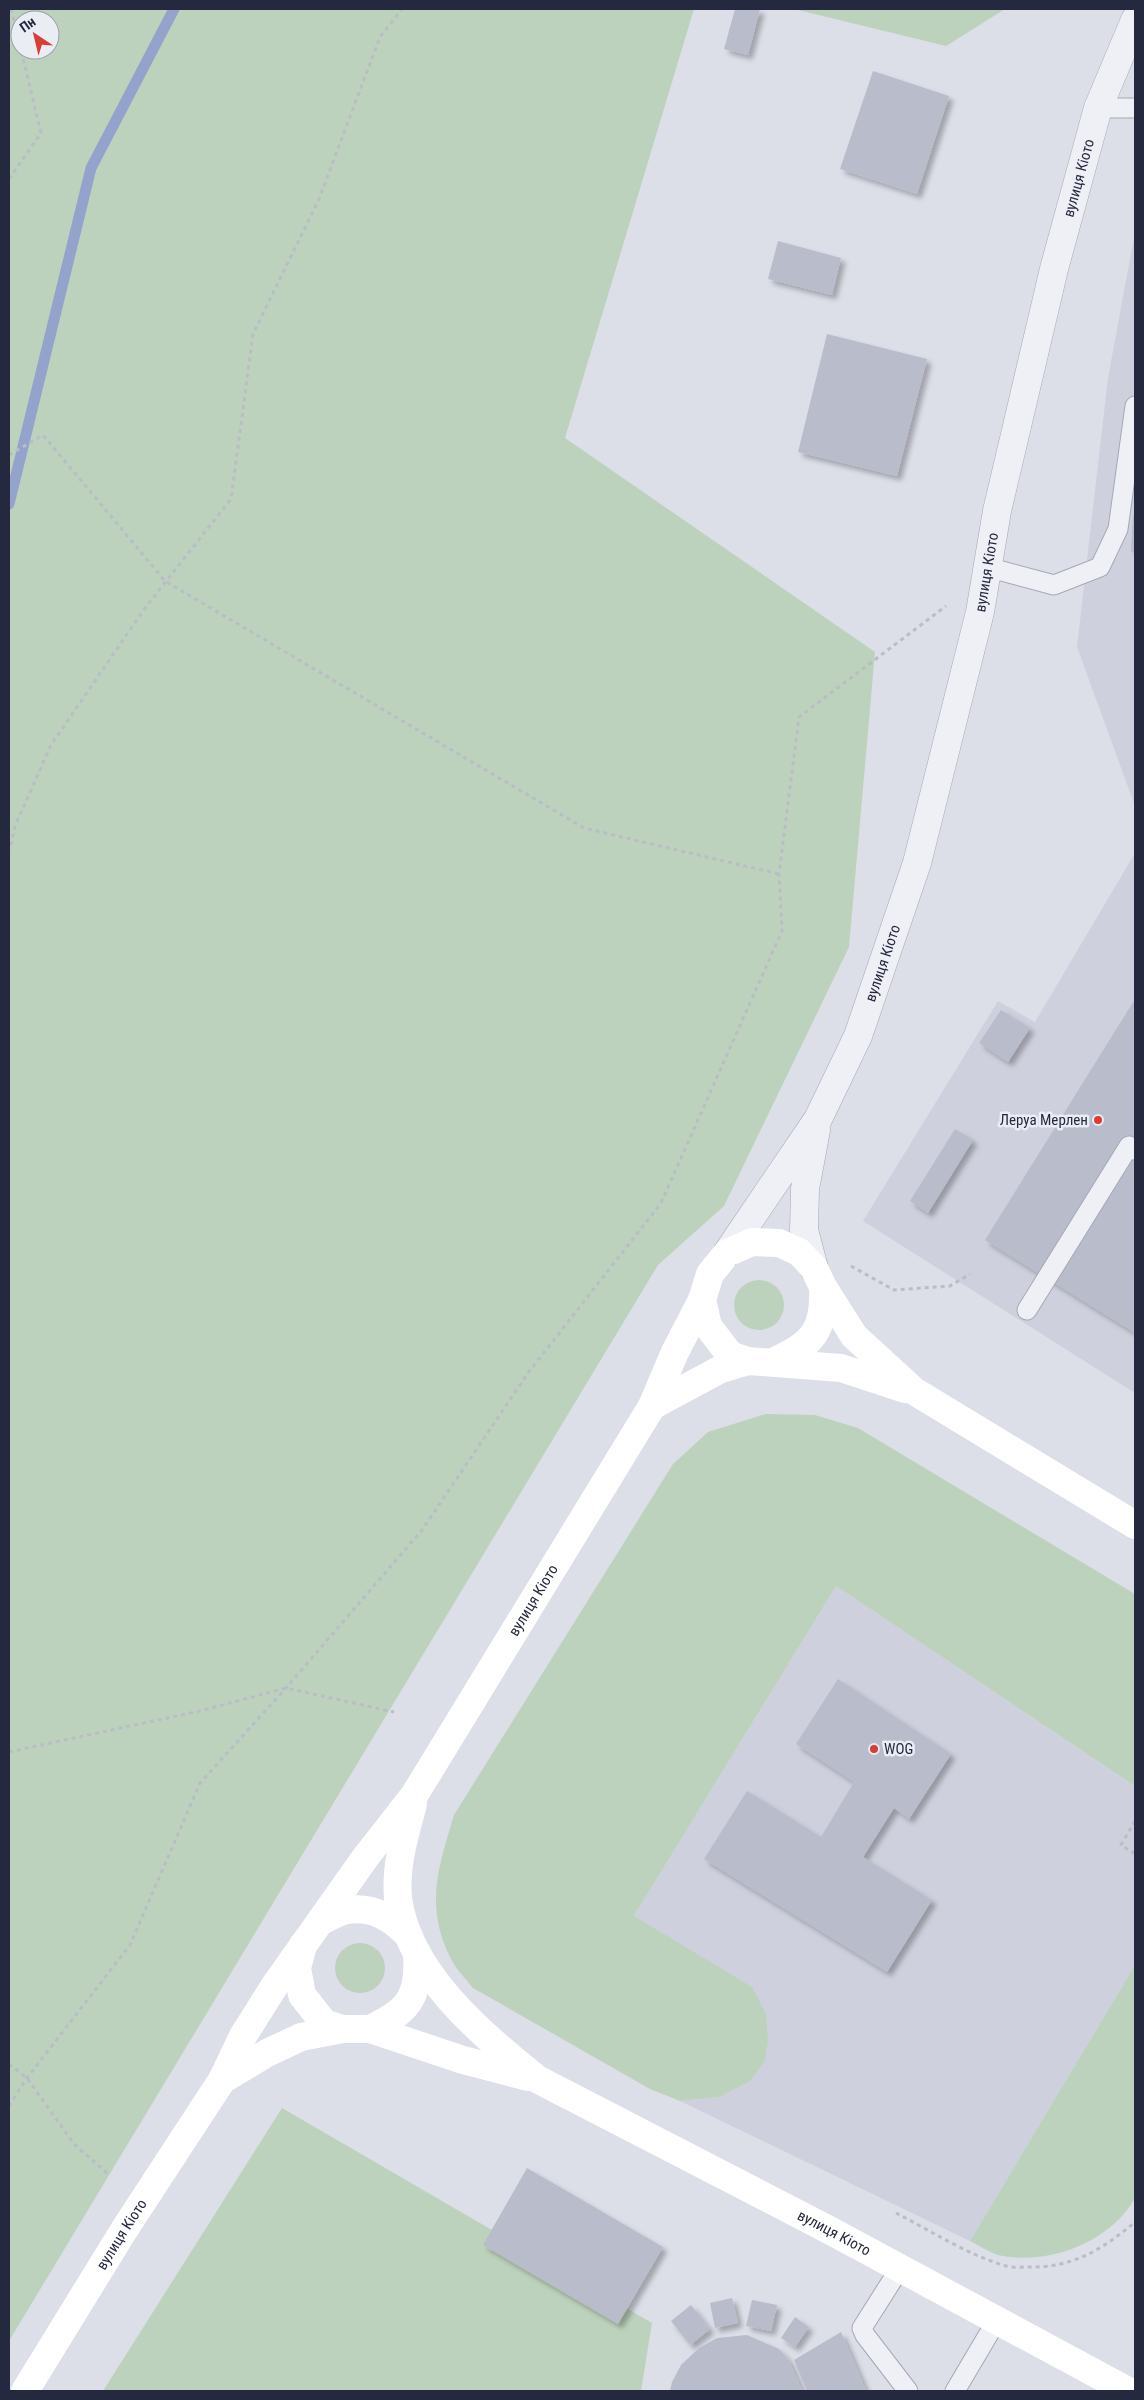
<svg xmlns="http://www.w3.org/2000/svg" width="1144" height="2400" font-family="'Roboto Condensed',sans-serif">
<style>
.built{fill:#ced0dd}
.green{fill:#bdd2bc;fill-rule:evenodd}
.lines{fill:none;stroke-linecap:round;stroke-linejoin:round}
.stream{stroke:#94a3cb;stroke-width:11}
.building{fill:#b9bccb;filter:url(#shadow)}
.lane-casing{stroke:#a5a8b5;stroke-width:21}
.street-casing{stroke:#a5a8b5;stroke-width:29}
.path{stroke:#babcc6;stroke-width:3;stroke-dasharray:4 4;stroke-linecap:butt}
.lane{stroke:#eff0f6;stroke-width:19}
.street{stroke:#eff0f6;stroke-width:28}
.secondary{stroke:#fff;stroke-width:28}
.poi-dot{fill:#d83e35;stroke:#ebedf5;stroke-width:2}
.labels{text-anchor:middle;stroke-width:5;stroke-linejoin:round;paint-order:stroke}
.street-label{font-size:15px;fill:#25293f;stroke:#ebedf5}
.poi-label{font-size:15px;fill:#25293f;stroke:#ebedf5;text-anchor:end}
</style>
<defs>
<filter id="shadow"><feDropShadow dx="4.5" dy="4.5" stdDeviation="2.5" flood-color="#0004"/></filter>
</defs>
<rect width="100%" height="100%" fill="#dcdee8"/>
<g class="built">
<polygon points="1135,232 1135,806 1077,647 1108,378"/>
<polygon points="1135,853 1135,1393 863,1221 998,1001 1035,1022"/>
<polygon points="836,1586 1135,1786 1135,1965 970,2241 680,2101 719,2097 634,1916"/>
</g>
<g class="green">
<path d="M9,9H694L565,438L875,652L849,947L724,1206L658,1265L9,2341ZM20,20H50V50H20Z"/>
<polygon points="794,9 1005,9 946,46"/>
<circle cx="759" cy="1305" r="25"/>
<path d="M766,1414L815,1415L858,1428L1135,1594V1786L836,1586L634,1916L752,1987L766,2014L768,2040L765,2061L750,2081L719,2097L680,2101L650,2089L473,1988C466,1979 457,1970 452,1961C424,1908 438,1868 454,1815L673,1464L708,1432Z"/>
<circle cx="360" cy="1968" r="25"/>
<path d="M1135,1965V2198C1110,2243 1047,2266 998,2255C988,2252 979,2245 970,2241Z"/>
<polygon points="282,2108 652,2323 641,2391 103,2391"/>
</g>
<g class="lines">
<polyline class="stream" points="9,504 91,168 174,9"/>
</g>
<g class="building">
<polygon points="735,9 760,9 748,55 724,49"/>
<polygon points="873,71 949,96 917,194 840,169"/>
<polygon points="778,241 841,258 832,295 768,279"/>
<polygon points="827,334 927,359 897,476 798,452"/>
<polygon points="1135,512 1135,554 1131,551 1133,516"/>
<polygon points="1135,999 1135,1333 985,1240"/>
<polygon points="1001,1010 1030,1028 1008,1062 979,1043"/>
<polygon points="955,1129 973,1140 928,1213 910,1201"/>
<polygon points="838,1679 951,1754 909,1819 894,1808 863,1857 932,1900 887,1972 704,1859 747,1791 821,1837 854,1782 796,1744"/>
<polygon points="527,2168 663,2247 618,2324 483,2245"/>
<polygon points="732,2298 738,2323 715,2328 710,2303"/>
<polygon points="752,2300 777,2305 771,2331 746,2326"/>
<polygon points="691,2305 710,2329 690,2345 671,2321"/>
<polygon points="795,2317 809,2327 795,2347 781,2338"/>
<polygon points="841,2332 866,2391 807,2391 794,2360"/>
<polygon points="747,2335 779,2349 788,2359 802,2391 670,2391 672,2382 681,2365 699,2348 717,2338"/>
</g>
<g class="lines">
<defs>
<g id="lane">
<polyline points="1098,108 1135,108"/>
<polyline points="987,567 1054,585 1100,567 1118,529 1135,406"/>
<polyline points="1027,1310 1129,1146 1135,1150"/>
<polyline points="900,2268 862,2328 865,2335 908,2391"/>
<polyline points="955,2391 997,2320"/>
</g>
<g id="street">
<path id="s1" d="M727,1253L818,1119L858,1036L917,863L980,612L997,511L1054,269L1098,108L1135,20"/>
<polyline points="814,1268 804,1230 805,1189 816,1130"/>
</g>
</defs>
<use href="#lane" class="lane-casing"/>
<use href="#street" class="street-casing"/>
<g class="path">
<polyline points="11,9 20,44"/>
<polyline points="9,179 41,133 21,50"/>
<polyline points="9,455 43,435 165,581 584,828 779,874"/>
<polyline points="9,853 15,826 51,745 145,608 231,499 253,334 319,199 380,37 402,9"/>
<polyline points="851,1266 894,1290 950,1286 970,1274"/>
<polyline points="9,1752 200,1711 286,1688 394,1712"/>
<polyline points="1135,1821 1121,1845 1135,1854"/>
<polyline points="9,2064 27,2078 74,2144 107,2173"/>
<polyline points="9,2106 27,2078 130,1945 200,1783 286,1688 422,1530 528,1373 661,1203 782,931 779,874 799,717 946,606"/>
<path d="M896,2213C931,2231 968,2255 1006,2266C1013,2268 1022,2267 1029,2267C1073,2268 1103,2249 1135,2222"/>
</g>
<use href="#lane" class="lane"/>
<use href="#street" class="street"/>
<g class="secondary">
<polyline points="702,1300 708,1326 730,1355 748,1361 841,1368 905,1389"/>
<path d="M775,1361C813,1344 825,1330 823,1287"/>
<polyline points="652,1406 721,1369 748,1361"/>
<path id="s2" d="M413,1804C405,1834 395,1866 398,1898C408,1974 482,2034 537,2079L831,2231L1128,2391"/>
<path d="M322,1921C329,1917 339,1911 347,1910C373,1906 392,1918 409,1936"/>
<polyline points="303,1945 297,1968 302,1995 324,2023 343,2029"/>
<path d="M370,2029C407,2012 420,1998 417,1955"/>
<polyline points="222,2080 267,2053 301,2037 343,2029 370,2029 463,2060 528,2077"/>
<path id="s3" d="M25,2391L124,2230L222,2080L243,2036L275,1985L365,1858L415,1794L652,1406L675,1352L702,1300L710,1274L727,1253L752,1242L779,1243L799,1252L814,1268L823,1287L854,1336L914,1391L1135,1525"/>
</g>
</g>
<g class="poi-dot">
<circle cx="1098" cy="1120" r="5"/>
<circle cx="874" cy="1749" r="5"/>
</g>
<g class="labels">
<g class="street-label">
<text dy="5" stroke="none"><textPath href="#s1" startOffset="1141">вулиця Кіото</textPath></text>
<text dy="5" stroke="none"><textPath href="#s1" startOffset="736">вулиця Кіото</textPath></text>
<text dy="5" stroke="none"><textPath href="#s1" startOffset="331">вулиця Кіото</textPath></text>
<text dy="5" stroke="none"><textPath href="#s3" startOffset="941">вулиця Кіото</textPath></text>
<text dy="5" stroke="none"><textPath href="#s2" startOffset="664">вулиця Кіото</textPath></text>
<text dy="5" stroke="none"><textPath href="#s3" startOffset="184">вулиця Кіото</textPath></text>
</g>
<g class="poi-label">
<text x="1088" y="1125">Леруа Мерлен</text>
<text x="884" y="1754" text-anchor="start">WOG</text>
</g>
</g>
<rect width="1144" height="2400" fill="none" stroke="#25293f" stroke-width="20"/>
<g transform="translate(35 35) rotate(325)"><circle r="24" fill="#ebedf5" stroke="#9c9fac"/>
<path d="M0-4L9 19L0 12L-9 19Z" fill="#d83e35"/>
<text y="-8" font-size="14" font-weight="bold" text-anchor="middle" fill="#25293f">Пн</text>
</g>
</svg>
